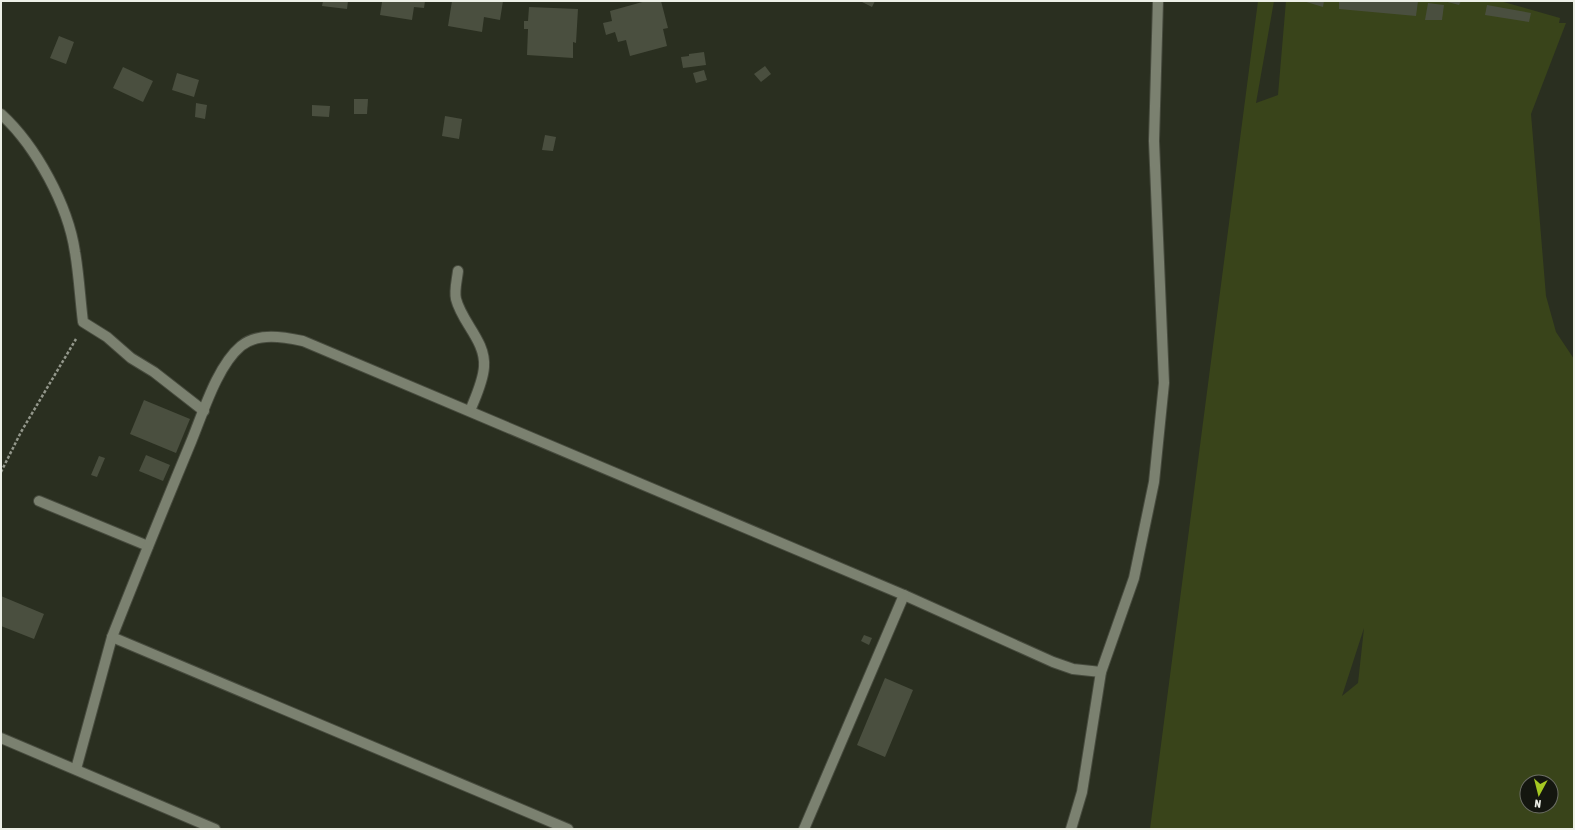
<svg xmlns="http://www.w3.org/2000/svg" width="1575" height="830" font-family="'Asap Condensed',sans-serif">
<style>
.green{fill:#39441a;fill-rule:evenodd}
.building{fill:#4a4f3f}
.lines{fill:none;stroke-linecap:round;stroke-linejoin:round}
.service-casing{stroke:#474b3e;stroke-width:12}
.path{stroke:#93978b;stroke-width:2.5;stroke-dasharray:3 2;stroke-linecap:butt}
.service{stroke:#7b8170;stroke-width:10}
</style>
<rect width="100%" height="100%" fill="#2a2f20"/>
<path class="green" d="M1258,1H1274L1256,103L1278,95L1286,1H1500L1560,18L1559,23H1566L1531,114L1546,296L1556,332L1574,359V829H1150ZM1364,628L1358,683L1342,696ZM1527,782H1551V806H1527Z"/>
<g class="building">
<polygon points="323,1 348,1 347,9 322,6"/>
<polygon points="379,1 425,1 424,8 414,7 412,20 380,15 382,2"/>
<polygon points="452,1 503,1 500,20 484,17 482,32 448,26"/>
<polygon points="646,1 661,1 668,28 663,29 667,46 630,56 626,40 618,42 615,32 606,35 603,23 612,21 610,11"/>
<polygon points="860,1 875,1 872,7"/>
<polygon points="1303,1 1324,1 1323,7"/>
<polygon points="1339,1 1418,1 1416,16 1339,9"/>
<polygon points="1444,1 1461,1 1459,5"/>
<polygon points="1428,3 1444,5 1442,20 1425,20"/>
<polygon points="1487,5 1531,13 1529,22 1485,15"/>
<polygon points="529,7 578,9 576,43 573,42 573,58 527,55 528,29 524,29 524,21 528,21"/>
<polygon points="59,36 74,42 66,64 50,58"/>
<polygon points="704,52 706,65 683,68 681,57 689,56 689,54"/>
<polygon points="765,66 771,74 761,82 754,74"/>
<polygon points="123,67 153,81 143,102 113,88"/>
<polygon points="704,70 707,80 696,83 693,73"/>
<polygon points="177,73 199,80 194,97 172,90"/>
<polygon points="354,99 368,99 367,114 354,114"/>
<polygon points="196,103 207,105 205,119 195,117"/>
<polygon points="312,105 330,106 329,117 312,116"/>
<polygon points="445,116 462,119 459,139 442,136"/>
<polygon points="545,135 556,137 553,151 542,150"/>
<polygon points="144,400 190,419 176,453 130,434"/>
<polygon points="146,455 170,465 163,481 139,471"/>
<polygon points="99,456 105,458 97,477 91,475"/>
<polygon points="1,596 44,614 34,639 1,626"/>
<polygon points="864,635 872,638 869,645 861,641"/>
<polygon points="885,678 913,690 885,757 857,745"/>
</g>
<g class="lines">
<defs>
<g id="service">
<path d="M1,114C36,146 68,205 75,252C79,275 80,298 83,322L107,337L131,358L154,372L204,411"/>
<path d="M458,271C457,280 454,291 456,299C462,323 486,341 484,367C483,382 475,398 470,411"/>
<polyline points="39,501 148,546"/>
<polyline points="1,738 215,829"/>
<polyline points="76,769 112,637"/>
<path d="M568,829L112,637C138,571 164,507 191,442C203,413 217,366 241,346C258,332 284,337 303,341L904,595L1053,662L1073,669L1101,672"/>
<polyline points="804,829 904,595"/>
<polyline points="1071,829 1082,792 1101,672 1134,578 1154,482 1164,383 1154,141 1158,1"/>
</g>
</defs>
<use href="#service" class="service-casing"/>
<polyline class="path" points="1,472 21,432 76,339"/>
<use href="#service" class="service"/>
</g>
<rect width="1575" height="830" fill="none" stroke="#edf0e7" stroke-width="4"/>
<g transform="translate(1539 794) rotate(187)"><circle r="19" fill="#14160f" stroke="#6b6d65"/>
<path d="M0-3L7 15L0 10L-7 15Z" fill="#a5c822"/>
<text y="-6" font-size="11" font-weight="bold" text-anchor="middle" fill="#edf0e7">N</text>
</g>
</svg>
